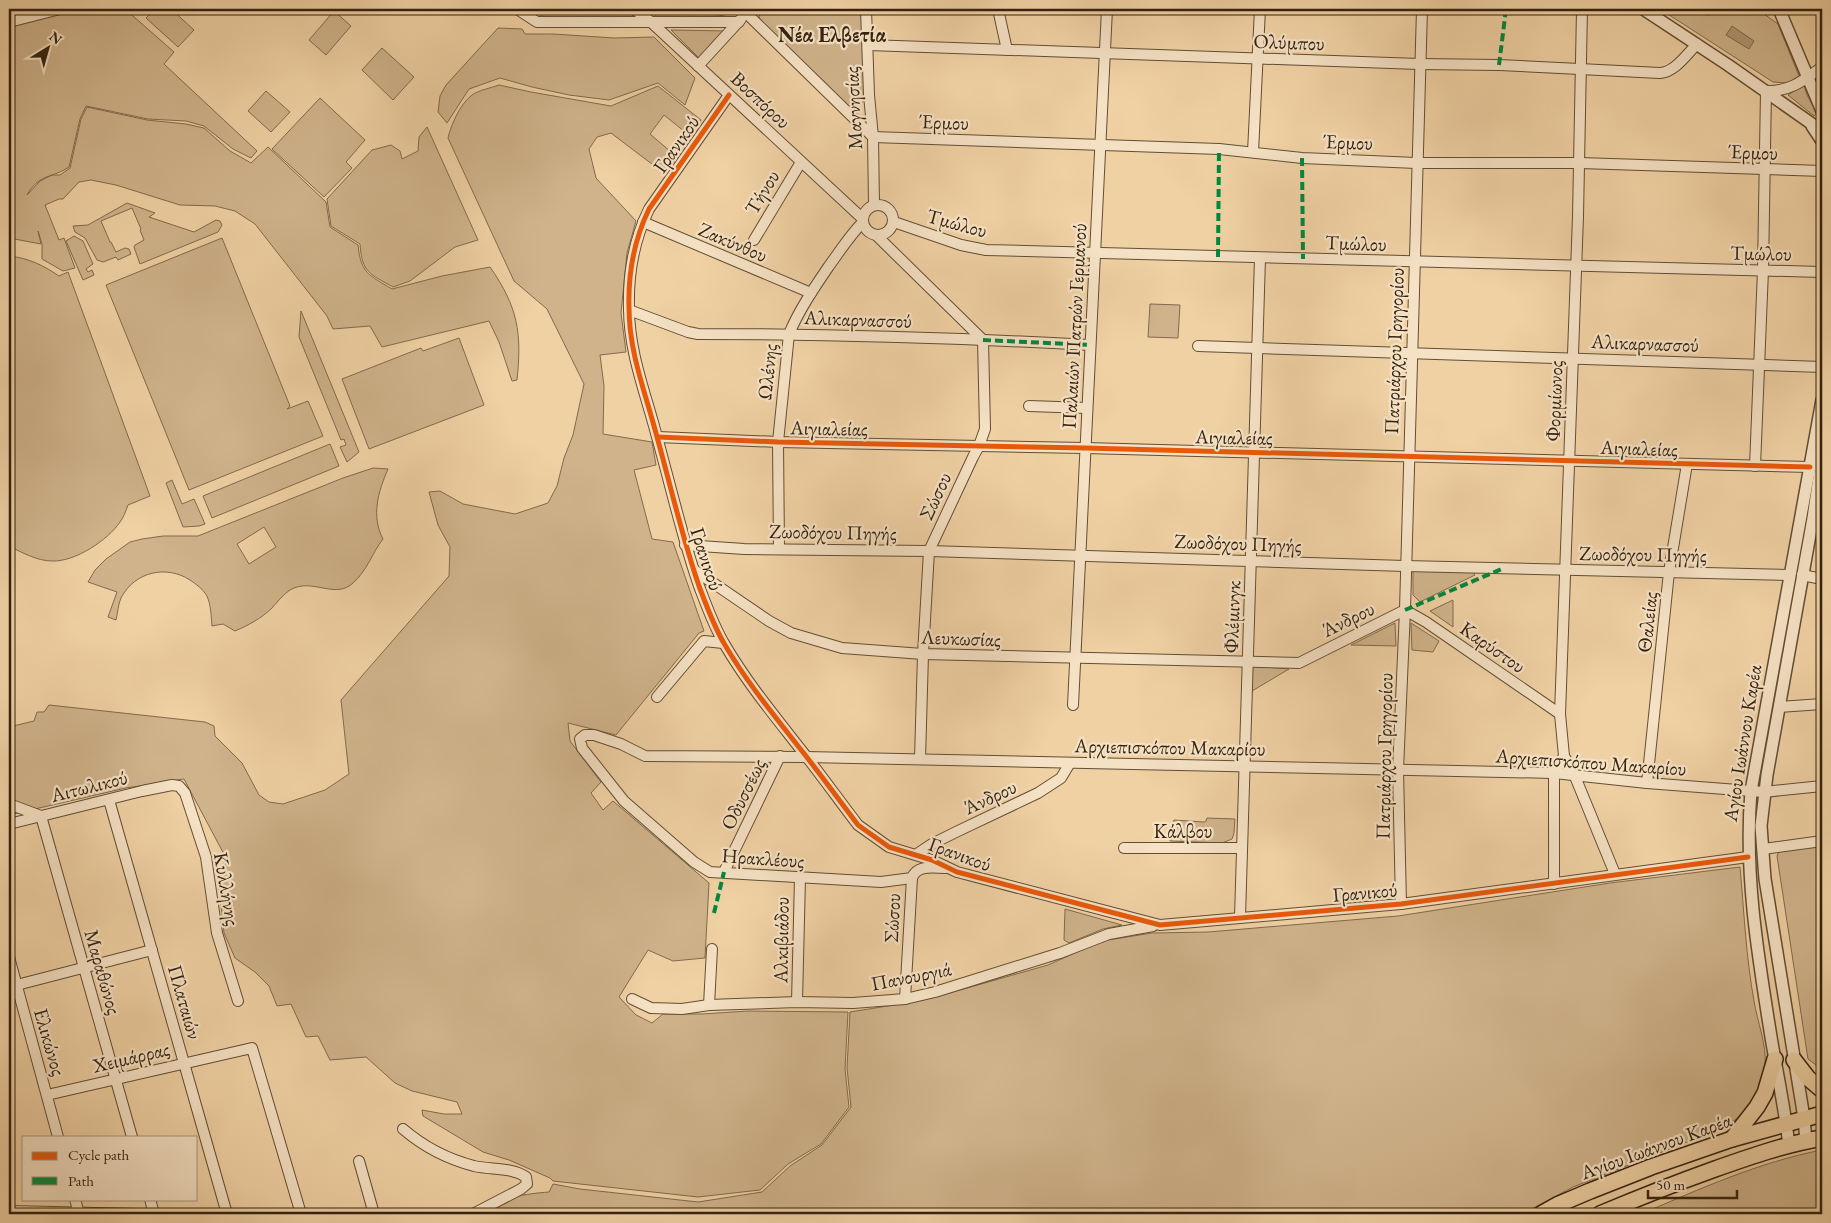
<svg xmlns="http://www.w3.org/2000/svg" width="1831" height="1223" font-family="'EB Garamond',serif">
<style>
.green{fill:#d0b38b;stroke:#826a4d;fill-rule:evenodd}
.water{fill:#b09671;stroke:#7e684a}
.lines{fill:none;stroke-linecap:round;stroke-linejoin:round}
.minor-casing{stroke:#624e34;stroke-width:12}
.tertiary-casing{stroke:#624e34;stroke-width:14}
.primary-casing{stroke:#33220f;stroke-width:18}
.minor{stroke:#f5e1c4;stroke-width:10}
.tertiary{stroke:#f5e1c4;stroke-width:11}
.primary{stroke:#f0d1a4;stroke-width:15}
.quiet{stroke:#00873e;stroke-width:4;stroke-dasharray:8 4;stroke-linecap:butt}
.cycleway-casing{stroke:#f5e1c4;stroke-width:8}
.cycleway{stroke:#e8590c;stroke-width:5}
.labels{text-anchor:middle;stroke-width:4.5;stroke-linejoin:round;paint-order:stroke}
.street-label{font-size:20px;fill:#33220f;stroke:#f5e1c4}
.neighbourhood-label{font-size:21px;font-weight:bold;fill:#33220f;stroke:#f5e1c4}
</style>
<rect width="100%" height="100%" fill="#f0d1a4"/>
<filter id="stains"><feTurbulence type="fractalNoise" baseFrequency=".004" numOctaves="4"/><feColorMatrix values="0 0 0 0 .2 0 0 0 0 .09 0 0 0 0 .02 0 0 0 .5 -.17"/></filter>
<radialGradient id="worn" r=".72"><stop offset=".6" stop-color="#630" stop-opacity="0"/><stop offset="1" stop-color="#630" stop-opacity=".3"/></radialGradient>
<g class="green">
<path d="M75,9H125L174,52L164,64L257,151L251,158L233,149L204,126L186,121L148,119L86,106L80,119L69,167C53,178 38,174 27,195L40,181L52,175H60L70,168L81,119L87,107L147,120L186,124L204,128L230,151L251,163L268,147L326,202L330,227L358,245C361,274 369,275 392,289L442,276L490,267C518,307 522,333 517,380L512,381L499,342L489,321L382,347L370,326L333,329L327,316L255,224L235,211L215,206L180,205L116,185L91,180L79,182L63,199H59L45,205L59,240L64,238L75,268L63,271L42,259V244L38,231L41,244L9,238V26Z"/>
<polygon points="155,9 171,9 194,30 178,47 146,18"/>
<polygon points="538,9 626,9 636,18 544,18 537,12"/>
<polygon points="653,9 727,9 729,10 729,14 719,16 659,19 652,13"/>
<polygon points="760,9 861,9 866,93 864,101 856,107 849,107 759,19"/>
<polygon points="1660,9 1695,9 1706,15 1760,11 1778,24 1799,76 1788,83 1773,82"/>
<polygon points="334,11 351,26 326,55 309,40"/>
<polygon points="498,28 522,29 525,34 553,34 614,38 654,37 695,78 685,105 658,83 609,100 569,95 532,87 500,78 469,89 447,123 438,112 440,96 446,85"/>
<polygon points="671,30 728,31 701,60"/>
<polygon points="382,48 414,77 393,100 362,70"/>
<path d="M499,85L531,92L611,106L658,86L701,120L690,136L664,115L650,134L677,157L665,174L611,133L597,137L589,149L596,178L636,221L627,253L621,313L626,352L600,355L604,386L603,434L652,442L656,465L634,470L652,539L673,542L704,631L699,633L616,735L568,723L570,741L601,782L591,793L603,810L613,801L709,883L705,958L673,961L648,950L619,997L636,1015L652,1023L663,1014H702L748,1011L848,1012L845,1069L849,1107L821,1144L788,1164L760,1190L698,1197L553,1181L550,1178L509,1160L483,1152L423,1116L422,1110L444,1114H462L457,1102L412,1091L395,1083L366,1057L330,1060L318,1036L306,1037L291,1004L277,1006L269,986L255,972L235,958L224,933L218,879L226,871V858L184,779L126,788L9,815V727L34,721L37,712H44L49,705L205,722L214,726L215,736L242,763L259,795L269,802L283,804L325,790L349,774L341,700L449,576L450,547L438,525L429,492L440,491L463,504L515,514L548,503L557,486L564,458L573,435L584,384L547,309L514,281L448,138C451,125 460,104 472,95C479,90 491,88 499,85Z"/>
<polygon points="1804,85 1807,95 1817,113 1814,116 1788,95"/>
<polygon points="266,91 290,112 271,132 248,111"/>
<polygon points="320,98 365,140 346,162 352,168 324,197 272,149"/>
<path d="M427,127L478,240L455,247L410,281L393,287C370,274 362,273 360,244L331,226L327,199L372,150L391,145L400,151L402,159L418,151L419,137Z"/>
<polygon points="127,203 155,213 149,217 194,232 216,220 220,221 222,225 218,232 140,264 134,247 135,245 144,240 140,230 141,229 132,208 101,221 110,242 111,242 116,252 125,248 129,249 131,254 118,260 116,257 103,262 97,260 85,238 75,232 73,226 88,225"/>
<polygon points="74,236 83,241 93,264 86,269 88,272 92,270 94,275 83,280 66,241"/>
<polygon points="222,238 290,406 287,409 308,401 323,436 189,490 106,285"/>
<path d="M9,256C28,258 43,265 59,276L68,272L150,496L128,505C126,510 124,517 120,522C108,540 75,562 52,561C37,561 21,552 9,546Z"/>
<polygon points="1150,304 1180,305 1178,338 1148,337"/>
<polygon points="301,311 359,452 347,462 340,447 346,445 344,439 341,440 299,337"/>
<polygon points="459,338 484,405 369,449 342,379 421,348 423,351"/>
<polygon points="330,444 339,466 212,518 203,496"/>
<path d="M373,468L388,469C378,492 371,516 383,539C372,553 367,571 353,583C335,600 312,577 290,590C282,595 277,603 271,609C260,619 249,625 235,631L223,624L212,626C211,616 211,605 207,596C203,589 196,584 190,580C167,565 135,571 121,598C118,604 118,613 116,620L108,617L117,592L88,582L95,570L106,559L130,542L142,539L163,536H198L343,478ZM264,527L276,547L249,564L237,544Z"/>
<polygon points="172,480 182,504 194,499 205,524 199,526 183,527 166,483"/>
<polygon points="1413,568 1471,570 1475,575 1420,602 1413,595"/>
<polygon points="1453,600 1453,627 1430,611"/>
<polygon points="1395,623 1396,646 1351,645"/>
<polygon points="1411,623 1439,641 1433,652 1412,650"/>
<polygon points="1252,666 1289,669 1252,691"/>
<polygon points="1207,818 1235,819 1234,833 1232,839 1222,843 1170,841 1172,824 1174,820 1204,822 1206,821"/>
<polygon points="1822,846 1822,1076 1820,1068 1808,1059 1777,856 1779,851"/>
<path d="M1740,867C1744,911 1746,957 1754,1001C1757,1020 1767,1046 1765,1065C1761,1091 1747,1114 1725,1127L1573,1187L1522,1214L486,1213C505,1196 525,1194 549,1192L553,1184L580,1189L698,1202L762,1192L790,1166L822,1145L851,1107L847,1068L850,1012L906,1003L960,990L1048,965L1102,941L1152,933L1208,932L1398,916L1610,883Z"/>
<polygon points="1065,909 1122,925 1103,929 1069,943 1064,940"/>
<path d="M1822,1150V1214H1641C1700,1189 1759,1162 1822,1150Z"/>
</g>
<polygon class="water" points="1732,26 1754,41 1749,49 1726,35"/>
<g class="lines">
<defs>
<g id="minor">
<polyline points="517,9 537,22 739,22"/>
<polyline points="634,9 651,22 863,219"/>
<polyline points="742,9 873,137"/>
<polyline points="866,9 869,95 873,137 874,205"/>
<polyline points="998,9 1007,50"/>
<polyline points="1582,9 1578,216 1560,714 1564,756 1574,774 1615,874"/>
<polyline points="9,22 60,9"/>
<path d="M868,45L1419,64L1499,65L1660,73C1675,72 1687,54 1697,44"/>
<polyline points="698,66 741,19"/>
<path d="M729,95L649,209C634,240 628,273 629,308C629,353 646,394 657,437C671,487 682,537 699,586C707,607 714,627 725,645C746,681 773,714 798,746C819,772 838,799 858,825L889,847L932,860L957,872L1160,925L1401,904L1748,857"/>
<polyline points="873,137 1219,149 1302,158 1416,163 1580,163 1822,171"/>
<polyline points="1253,152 1260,9"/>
<circle cx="878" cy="220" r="15"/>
<polyline points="643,222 811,293"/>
<polyline points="894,222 961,245 986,250 1822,272"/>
<polyline points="876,235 983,340 985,429 979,446 973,457 929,551 923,654 920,759"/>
<polyline points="754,240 801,162"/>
<path d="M629,310L688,332L698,334C829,334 960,338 1090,345"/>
<polyline points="1198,346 1822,367"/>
<polyline points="1029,406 1087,408"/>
<polyline points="658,437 778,442 1085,448 1810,467"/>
<path d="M1755,466L1763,270L1766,91C1790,92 1804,80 1822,67"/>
<polyline points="685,545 744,549 929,551 1405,566 1790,575"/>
<path d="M779,549L778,442L789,334C799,310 814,288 829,266C840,251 850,235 863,222"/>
<polyline points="694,570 769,621 791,633 842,648 923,654 1299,663 1405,610 1426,622 1560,714"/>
<polyline points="1802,575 1822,579"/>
<polyline points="657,697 704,641 723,643"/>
<polyline points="1073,705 1107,9"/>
<polyline points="1779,707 1822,704"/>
<polyline points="1647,783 1669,572 1687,464"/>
<polyline points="109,800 227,1214"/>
<polyline points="9,804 41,816 132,1137"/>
<polyline points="9,824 142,791 172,785 179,786 185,793 206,857 217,933 238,1001"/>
<polyline points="1124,848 1242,848"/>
<polyline points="1763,849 1822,841"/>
<polyline points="917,854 932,844 956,832 1038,793 1061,778 1070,763"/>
<polyline points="724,872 780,756"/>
<polyline points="912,878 881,882 710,872 694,862 624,801 582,748 580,739 585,735 594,735 621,744 645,756 806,757 1554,773 1647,783 1764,792 1822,786"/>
<polyline points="1554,884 1554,773 1564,756"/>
<polyline points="1401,904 1398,770 1405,610 1422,9"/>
<polyline points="1240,917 1260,258"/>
<polyline points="9,957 58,1137"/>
<polyline points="9,987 152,950"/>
<polyline points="632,999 651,1008 682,1009 709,1005 797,1002 853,1003 905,999 935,992 1060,953 1109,934 1153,926"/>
<path d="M905,999L912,878C917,864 934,868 946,868"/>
<polyline points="797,1002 800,878"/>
<polyline points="709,1005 712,949"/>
<polyline points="47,1095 252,1048 301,1214"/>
<path d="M403,1129C424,1147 447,1159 474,1166C492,1170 511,1167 526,1177L527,1184L521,1189L473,1214"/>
<polyline points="359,1161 374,1214"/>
<polyline points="75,1199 79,1214"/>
<polyline points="150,1199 154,1214"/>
<polyline points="9,1211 140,1214"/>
</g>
<g id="tertiary">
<polyline points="1643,9 1728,65 1822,131"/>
<polyline points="1779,9 1822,111"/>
<polyline points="1812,126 1822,141"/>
<polyline points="1806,1142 1804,1118 1765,879 1761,826 1767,775 1813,518 1822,457"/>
<path d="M1789,1146C1785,1109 1777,1073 1771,1037C1758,956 1744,874 1751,791L1822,400"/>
</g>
<g id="primary">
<polyline points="1794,1060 1808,1078 1822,1090"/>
<polyline points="1732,1139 1757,1107 1765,1093 1775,1059"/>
<polyline points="1541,1214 1557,1205 1590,1191 1651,1167 1732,1139 1822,1114"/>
<path d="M1600,1214C1638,1198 1676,1183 1715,1169C1749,1157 1786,1144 1822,1138"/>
</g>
</defs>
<use href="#minor" class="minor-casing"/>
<use href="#tertiary" class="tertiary-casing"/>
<use href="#primary" class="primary-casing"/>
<use href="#minor" class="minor"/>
<use href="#tertiary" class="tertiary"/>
<use href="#primary" class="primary"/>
<g class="quiet">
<polyline points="1499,65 1506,9"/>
<polyline points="1302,158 1303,259"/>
<polyline points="1218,257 1219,149"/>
<polyline points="983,340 1090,345"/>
<polyline points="1405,610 1504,568"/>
<polyline points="714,913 724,872"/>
</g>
<defs>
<g id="cycleway">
<path d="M729,95L649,209C634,240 628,273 629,308C629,353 646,394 657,437C671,487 682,537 699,586C707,607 714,627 725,645C746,681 773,714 798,746C819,772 838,799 858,825L889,847L932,860L957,872L1160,925L1401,904L1748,857"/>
<polyline points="658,437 778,442 1085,448 1810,467"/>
</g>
</defs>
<use href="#cycleway" class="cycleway-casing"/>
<use href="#cycleway" class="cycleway"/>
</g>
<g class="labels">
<g class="street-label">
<text transform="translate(1289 42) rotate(2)" y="7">Ολύμπου</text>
<text transform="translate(761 100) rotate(43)" y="7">Βοσπόρου</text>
<text transform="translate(853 108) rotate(-93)" y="7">Μαγνησίας</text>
<text transform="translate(944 122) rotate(2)" y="7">Έρμου</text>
<text transform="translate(1348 142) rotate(2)" y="7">Έρμου</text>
<text transform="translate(676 144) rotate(-55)" y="7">Γρανικού</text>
<text transform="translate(1753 152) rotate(2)" y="7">Έρμου</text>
<text transform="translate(762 192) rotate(-59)" y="7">Τήνου</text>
<text transform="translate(957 223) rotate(15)" y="7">Τμώλου</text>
<text transform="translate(733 242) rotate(23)" y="7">Ζακύνθου</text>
<text transform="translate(1356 243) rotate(2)" y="7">Τμώλου</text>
<text transform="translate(1761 253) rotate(1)" y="7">Τμώλου</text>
<text transform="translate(858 319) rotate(2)" y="7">Αλικαρνασσού</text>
<text transform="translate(1074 326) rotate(-87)" y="7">Παλαιών Πατρών Γερμανού</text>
<text transform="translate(1645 343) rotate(2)" y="7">Αλικαρνασσού</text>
<text transform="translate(1394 351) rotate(-88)" y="7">Πατριάρχου Γρηγορίου</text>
<text transform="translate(767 372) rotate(-84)" y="7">Ωλένης</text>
<text transform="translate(1554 401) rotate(-88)" y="7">Φορμίωνος</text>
<text transform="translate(829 428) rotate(1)" y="7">Αιγιαλείας</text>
<text transform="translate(1234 437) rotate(1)" y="7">Αιγιαλείας</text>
<text transform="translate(1639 448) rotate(2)" y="7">Αιγιαλείας</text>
<text transform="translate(935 496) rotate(-65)" y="7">Σώσου</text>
<text transform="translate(833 532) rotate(1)" y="7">Ζωοδόχου Πηγής</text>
<text transform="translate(1238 543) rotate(2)" y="7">Ζωοδόχου Πηγής</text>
<text transform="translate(1643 554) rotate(1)" y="7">Ζωοδόχου Πηγής</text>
<text transform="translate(707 559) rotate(72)" y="7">Γρανικού</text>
<text transform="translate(1232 617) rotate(-88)" y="7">Φλέμινγκ</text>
<text transform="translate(1348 619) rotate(-26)" y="7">Άνδρου</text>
<text transform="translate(1647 622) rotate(-84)" y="7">Θαλείας</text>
<text transform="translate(961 638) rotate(2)" y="7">Λευκωσίας</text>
<text transform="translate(1493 647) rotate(35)" y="7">Καρύστου</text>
<text transform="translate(1742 743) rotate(-81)" y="7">Αγίου Ιωάννου Καρέα</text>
<text transform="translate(1170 747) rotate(1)" y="7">Αρχιεπισκόπου Μακαρίου</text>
<text transform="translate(1384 756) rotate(-89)" y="7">Πατριάρχου Γρηγορίου</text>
<text transform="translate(1591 762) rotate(4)" y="7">Αρχιεπισκόπου Μακαρίου</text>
<text transform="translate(89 786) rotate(-14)" y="7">Αιτωλικού</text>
<text transform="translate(743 794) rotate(-64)" y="7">Οδυσσέως</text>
<text transform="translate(990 797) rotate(-25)" y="7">Άνδρου</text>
<text x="1183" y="838">Κάλβου</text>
<text transform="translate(960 854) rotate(20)" y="7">Γρανικού</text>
<text transform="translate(763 858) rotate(4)" y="7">Ηρακλέους</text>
<text transform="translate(227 889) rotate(80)" y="7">Κυλλήνης</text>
<text transform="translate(1365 892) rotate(-5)" y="7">Γρανικού</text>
<text transform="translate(892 918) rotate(-87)" y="7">Σώσου</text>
<text transform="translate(781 940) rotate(-89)" y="7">Αλκιβιάδου</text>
<text transform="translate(103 972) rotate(74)" y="7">Μαραθώνος</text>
<text transform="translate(911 976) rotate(-11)" y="7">Πανουργιά</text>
<text transform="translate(185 1002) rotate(74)" y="7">Πλαταιών</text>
<text transform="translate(50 1042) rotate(74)" y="7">Ελικώνος</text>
<text transform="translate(131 1057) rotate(-13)" y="7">Χειμάρρας</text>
<text transform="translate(1656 1146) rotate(-20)" y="7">Αγίου Ιωάννου Καρέα</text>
</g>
<g class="neighbourhood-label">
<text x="832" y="42">Νέα Ελβετία</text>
</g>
</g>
<rect width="1831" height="1223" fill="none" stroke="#f0d1a4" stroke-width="30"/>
<rect x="10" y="10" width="1811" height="1203" fill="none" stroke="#33220f" stroke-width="2.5"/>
<rect x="15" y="15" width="1801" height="1193" fill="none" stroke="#33220f"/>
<rect x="22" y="1136" width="175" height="65" fill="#f5e1c4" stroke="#a7957c"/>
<rect x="32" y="1152" width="25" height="8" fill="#e8590c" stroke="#a7957c"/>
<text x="68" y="1160" font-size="15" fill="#33220f">Cycle path</text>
<rect x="32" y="1177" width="25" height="8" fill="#00873e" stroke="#a7957c"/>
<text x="68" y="1186" font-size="15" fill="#33220f">Path</text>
<g transform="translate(48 48) rotate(37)" stroke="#f5e1c4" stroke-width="4" paint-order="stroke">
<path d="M0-4L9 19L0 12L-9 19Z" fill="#33220f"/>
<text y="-8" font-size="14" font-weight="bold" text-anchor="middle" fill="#33220f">N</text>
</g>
<path d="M1648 1190v8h89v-8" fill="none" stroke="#33220f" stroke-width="2.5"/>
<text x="1656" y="1190" font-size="15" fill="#33220f" stroke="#f5e1c4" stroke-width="4" paint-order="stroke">50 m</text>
<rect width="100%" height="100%" filter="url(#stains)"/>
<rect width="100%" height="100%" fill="url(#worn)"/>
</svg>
